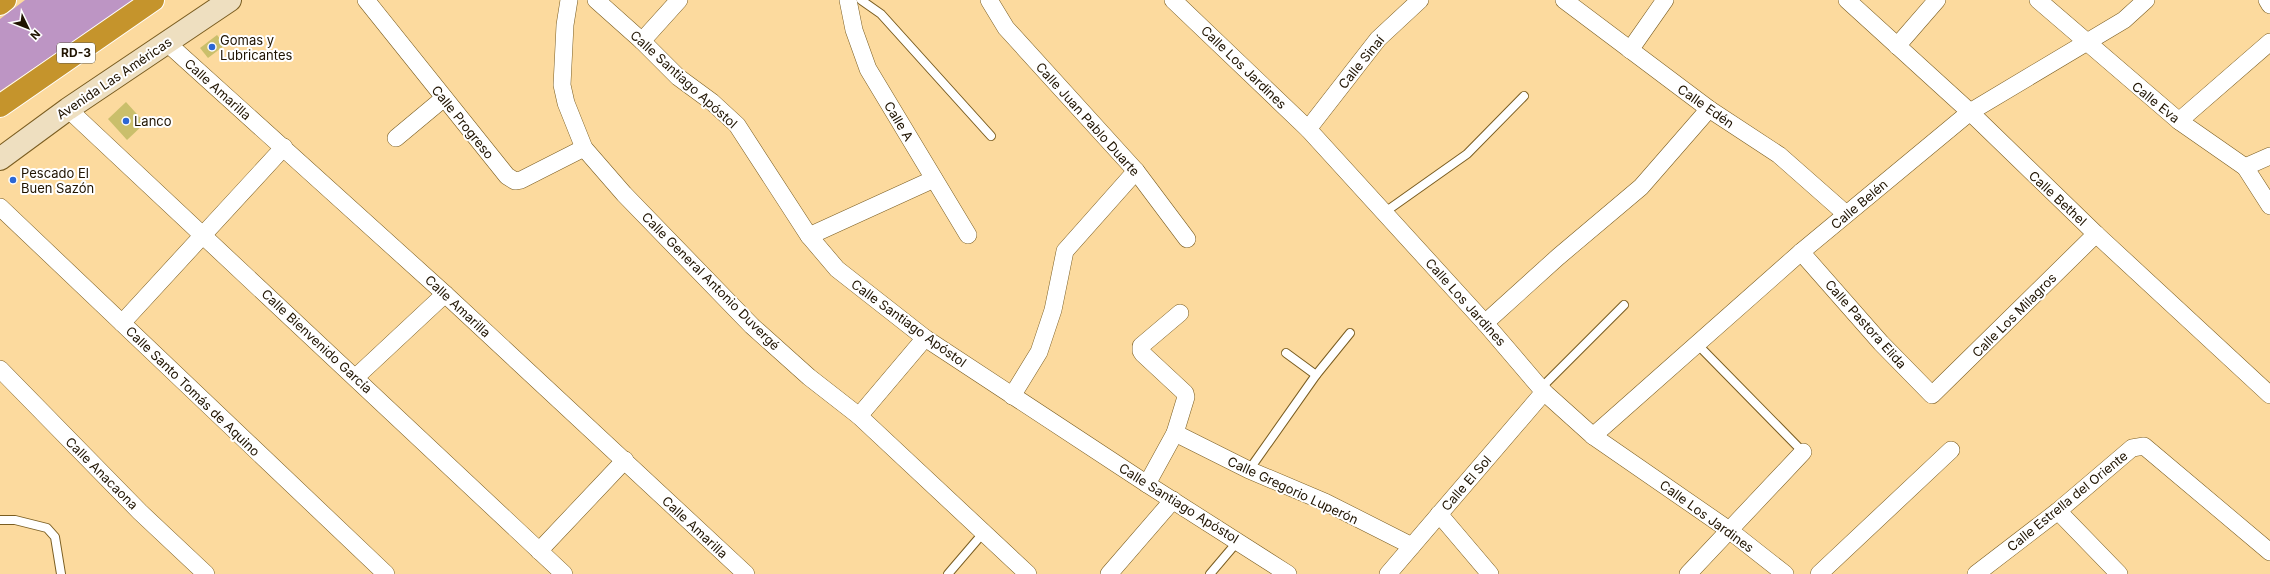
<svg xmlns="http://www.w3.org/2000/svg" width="2270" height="574" font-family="Inter,sans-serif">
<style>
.forest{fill:#bd95c4}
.building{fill:#cabf6b}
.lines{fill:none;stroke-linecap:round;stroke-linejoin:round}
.service-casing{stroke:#7a5d21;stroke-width:10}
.minor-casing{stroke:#7a5d21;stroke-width:18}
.secondary-casing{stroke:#7a5d21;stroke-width:24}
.motorway-casing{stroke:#fff;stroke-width:24}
.service{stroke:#fff;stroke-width:8}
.minor{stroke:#fff;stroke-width:17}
.secondary{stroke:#eedfc0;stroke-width:22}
.motorway{stroke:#c5942c;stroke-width:22}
.poi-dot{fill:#2c67d4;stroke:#fff;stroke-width:1.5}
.labels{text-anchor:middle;stroke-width:4;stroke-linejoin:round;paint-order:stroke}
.shield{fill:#fff;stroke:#625a4c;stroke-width:1}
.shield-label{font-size:12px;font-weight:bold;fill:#1f1300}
.poi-label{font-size:13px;fill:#1f1300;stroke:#fff;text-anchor:start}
.street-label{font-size:13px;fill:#1f1300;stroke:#fff}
</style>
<rect width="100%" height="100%" fill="#fcda9e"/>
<polygon class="forest" points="25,0 134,0 0,91 0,19"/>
<g class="building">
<polygon points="217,35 225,45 208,58 200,48"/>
<polygon points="126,102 145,123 127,140 108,119"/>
</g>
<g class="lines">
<defs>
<g id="service">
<polyline points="861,0 881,14 991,136"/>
<polyline points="1385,212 1467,154 1524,96"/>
<polyline points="1698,345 1804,453"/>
<polyline points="1286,353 1316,375"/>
<polyline points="1541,388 1624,305"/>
<polyline points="1249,470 1316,375 1350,333"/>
<polyline points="0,520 15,520 47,528 55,537 61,574"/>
<polyline points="948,574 984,532"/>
<polyline points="1210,574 1238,541"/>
</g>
<g id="minor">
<polyline points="366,0 507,176 515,181 521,180 584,148"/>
<polyline points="569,0 565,25 562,85 566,103 584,148 624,194 752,326 809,377 859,416 1028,574"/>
<polyline points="596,0 642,41 678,77 712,102 737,125 809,236 837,269 925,338 1147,484 1288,574"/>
<polyline points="848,0 854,30 868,69 968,235"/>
<polyline points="989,0 1006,28 1136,171 1187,239"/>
<polyline points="1173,0 1308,129 1485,323 1544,392 1593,436 1729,530 1785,574"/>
<polyline points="1564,0 1709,109 1779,155 1846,214"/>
<polyline points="1847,0 1970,112 2096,234 2270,395"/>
<polyline points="2038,0 2179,121 2245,167 2270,206"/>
<polyline points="2267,0 2270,5"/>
<polyline points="642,41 679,0"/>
<polyline points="166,42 445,294 746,574"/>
<polyline points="1897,46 1937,0"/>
<polyline points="1630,50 1665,0"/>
<polyline points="68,109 564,574"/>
<polyline points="2179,121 2270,42"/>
<polyline points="1308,129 1378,39 1420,0"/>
<polyline points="396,138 444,98"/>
<polyline points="2245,167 2270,156"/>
<polyline points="0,207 386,574"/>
<polyline points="809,236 934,179"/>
<polyline points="1801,252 1881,343 1932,395 2096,234"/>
<polyline points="122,323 284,147"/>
<polyline points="1485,323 1558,257 1641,187 1709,109"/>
<polyline points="0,369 140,512 206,574"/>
<polyline points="356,377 445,294"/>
<polyline points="1012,396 1039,352 1053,310 1065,251 1136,171"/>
<polyline points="859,416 925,338"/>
<polyline points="1175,433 1249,470 1325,502 1412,546"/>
<polyline points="1593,436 1801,252 1970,112 2124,20 2146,0"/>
<polyline points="1147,484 1175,433 1186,397 1185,393 1143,354 1141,351 1141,346 1180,313"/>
<polyline points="2058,511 2119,574"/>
<polyline points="1439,514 1490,574"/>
<polyline points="539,551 625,460"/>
<polyline points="1109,574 1173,500"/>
<polyline points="1388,574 1544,392"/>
<polyline points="1688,574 1803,452"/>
<polyline points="1819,574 1951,450"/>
<polyline points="1976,574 2058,511 2132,448 2144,446 2270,552"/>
</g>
<polyline id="secondary" points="0,159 68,109 230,0"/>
<g id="motorway">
<polyline points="0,4 5,0"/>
<polyline points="0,106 153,0"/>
</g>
</defs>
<use href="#service" class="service-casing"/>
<use href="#minor" class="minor-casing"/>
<use href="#secondary" class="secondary-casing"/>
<use href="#motorway" class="motorway-casing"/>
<use href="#service" class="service"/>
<use href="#minor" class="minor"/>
<use href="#secondary" class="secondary"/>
<use href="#motorway" class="motorway"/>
</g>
<g class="poi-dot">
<circle cx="212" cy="47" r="4"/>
<circle cx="126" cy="121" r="4"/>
<circle cx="13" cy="180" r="4"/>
</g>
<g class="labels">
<rect class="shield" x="57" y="43" width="38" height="20" rx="3"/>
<g class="shield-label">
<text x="76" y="57">RD-3</text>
</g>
<g class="poi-label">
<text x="220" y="45">Gomas y<tspan x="220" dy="15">Lubricantes</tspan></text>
<text x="134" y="126">Lanco</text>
<text x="21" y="178">Pescado El<tspan x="21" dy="15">Buen Sazón</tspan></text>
</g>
<g class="street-label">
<text transform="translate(1361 62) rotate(-51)" y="5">Calle Sinaí</text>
<text transform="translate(1244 67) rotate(44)" y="5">Calle Los Jardines</text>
<text transform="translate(114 78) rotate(-34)" y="5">Avenida Las Américas</text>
<text transform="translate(684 79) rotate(42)" y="5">Calle Santiago Apóstol</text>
<text transform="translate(218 89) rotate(42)" y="5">Calle Amarilla</text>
<text transform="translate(2156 102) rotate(39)" y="5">Calle Eva</text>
<text transform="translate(1706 106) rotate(35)" y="5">Calle Edén</text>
<text transform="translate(1088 119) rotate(48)" y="5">Calle Juan Pablo Duarte</text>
<text transform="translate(899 121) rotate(59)" y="5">Calle A</text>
<text transform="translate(463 122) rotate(51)" y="5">Calle Progreso</text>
<text transform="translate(2058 198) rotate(43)" y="5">Calle Bethel</text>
<text transform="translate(1859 204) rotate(-40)" y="5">Calle Belén</text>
<text transform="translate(711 281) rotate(45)" y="5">Calle General Antonio Duvergé</text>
<text transform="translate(1466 302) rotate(48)" y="5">Calle Los Jardines</text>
<text transform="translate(458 306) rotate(43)" y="5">Calle Amarilla</text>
<text transform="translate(2014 315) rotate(-45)" y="5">Calle Los Milagros</text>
<text transform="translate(909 323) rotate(36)" y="5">Calle Santiago Apóstol</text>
<text transform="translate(1866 324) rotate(48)" y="5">Calle Pastora Elida</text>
<text transform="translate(317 341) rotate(43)" y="5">Calle Bienvenido García</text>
<text transform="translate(193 391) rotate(44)" y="5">Calle Santo Tomás de Aquino</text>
<text transform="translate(102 473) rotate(45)" y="5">Calle Anacaona</text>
<text transform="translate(1466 483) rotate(-49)" y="5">Calle El Sol</text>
<text transform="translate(1293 490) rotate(25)" y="5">Calle Gregorio Luperón</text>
<text transform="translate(2067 501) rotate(-39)" y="5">Calle Estrella del Oriente</text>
<text transform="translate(1179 503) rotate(32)" y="5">Calle Santiago Apóstol</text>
<text transform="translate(1707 516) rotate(36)" y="5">Calle Los Jardines</text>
<text transform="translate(695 527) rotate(43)" y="5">Calle Amarilla</text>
</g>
</g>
<g transform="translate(28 28) rotate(133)" stroke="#ffffff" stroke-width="3" paint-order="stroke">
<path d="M0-3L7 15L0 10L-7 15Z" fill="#1f1300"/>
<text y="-6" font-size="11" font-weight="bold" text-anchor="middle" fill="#1f1300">N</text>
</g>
</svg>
